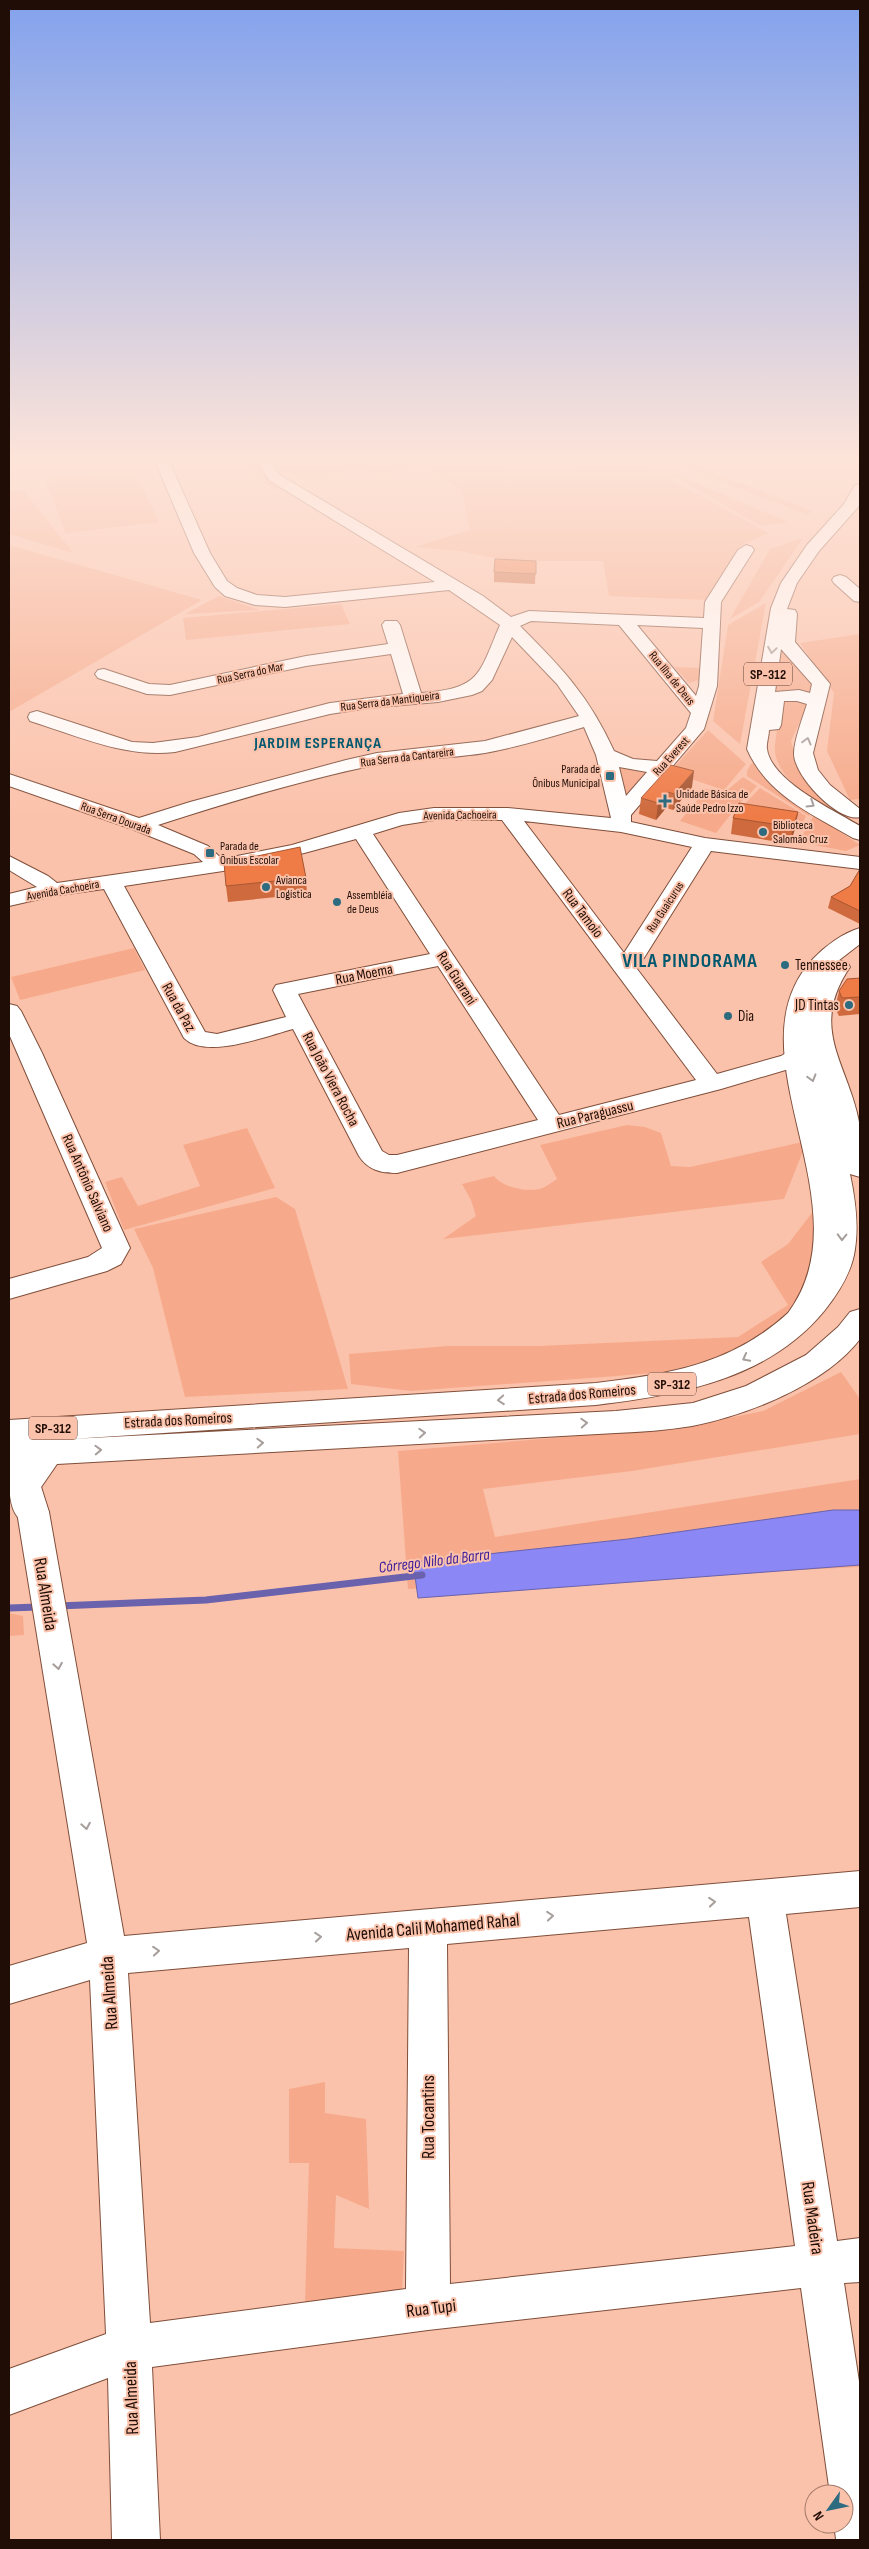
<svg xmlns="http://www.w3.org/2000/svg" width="869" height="2549" font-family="'Sofia Sans Condensed',sans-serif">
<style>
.green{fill:#f6aa8b}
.water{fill:#8b87f4;stroke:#6b62ad}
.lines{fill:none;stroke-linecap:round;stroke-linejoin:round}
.stream{stroke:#6b62ad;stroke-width:7}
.minor-casing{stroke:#7f4e3a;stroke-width:2}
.major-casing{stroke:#7f4e3a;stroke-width:2}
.minor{fill:#fff;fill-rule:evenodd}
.major{fill:#fff;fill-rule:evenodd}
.wall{fill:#ce6a3d}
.shaded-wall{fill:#a75632}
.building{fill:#ef7b47;stroke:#a75632}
.oneway{stroke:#a69e9b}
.poi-dot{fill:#2c6b80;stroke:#fbc2ab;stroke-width:2}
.labels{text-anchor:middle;stroke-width:4;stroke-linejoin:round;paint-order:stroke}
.far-street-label{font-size:12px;fill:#200d06;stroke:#fbc2ab}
.far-poi-label{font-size:12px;fill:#200d06;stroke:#fbc2ab;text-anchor:start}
.shield{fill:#fbc2ab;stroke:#624338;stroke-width:1}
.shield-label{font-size:14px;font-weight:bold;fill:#200d06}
.street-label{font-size:15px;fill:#200d06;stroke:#fbc2ab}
.poi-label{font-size:15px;fill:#200d06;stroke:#fbc2ab;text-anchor:start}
.far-district-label{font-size:16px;font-weight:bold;letter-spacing:1px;fill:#00586f;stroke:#fbc2ab}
.water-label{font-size:16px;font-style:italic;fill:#3a1c9c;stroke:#fbc2ab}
.near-street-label{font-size:18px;fill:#200d06;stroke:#fbc2ab}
.district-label{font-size:20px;font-weight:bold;letter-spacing:1px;fill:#00586f;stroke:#fbc2ab}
</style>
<rect width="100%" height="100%" fill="#fbc2ab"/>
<g class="green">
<path d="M249,461H262L261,474L281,489L276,490C264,483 251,477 249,461Z"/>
<polygon points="281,461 499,461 508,474 573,468 593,461 638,461 768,533 740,546 707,600 609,596 603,561 508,561 460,551 415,547 470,530 462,491 424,465 383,474 361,470 320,477 277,474"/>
<polygon points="669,461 684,461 812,511 808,515"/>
<polygon points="650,463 788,522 761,526"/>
<polygon points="133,469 159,522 66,533 45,479"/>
<polygon points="9,490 24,491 73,553 9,534"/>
<polygon points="803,538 759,602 730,619 770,549"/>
<polygon points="9,545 202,600 9,712"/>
<polygon points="219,596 260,610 185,614"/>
<polygon points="766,603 740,744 713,721 728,625"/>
<polygon points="341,604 350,624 186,640 183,618"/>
<polygon points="860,634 860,799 850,800 827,751 834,693 800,643"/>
<polygon points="780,646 815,685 815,694 807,691 773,694"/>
<polygon points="674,667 700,668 699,680 689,683"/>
<path d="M791,699L806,703L807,706L791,741L796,761L838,811L860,825V827C833,810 780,787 775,752C774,744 780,711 782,702Z"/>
<polygon points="708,730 746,764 724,790 670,772"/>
<polygon points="757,761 809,809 809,816 747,776 747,771 751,764"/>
<polygon points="616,764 650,770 630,793 620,792"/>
<polygon points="743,777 757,786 747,797 725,792"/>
<polygon points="760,788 806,816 800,828 736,813"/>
<polygon points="706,789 743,799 716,833 680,821"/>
<polygon points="814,815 860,845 846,851 799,842"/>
<polygon points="134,948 145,970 20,1000 11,977"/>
<path d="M627,1125L645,1127L661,1133L671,1166L690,1167L807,1141L784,1199L443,1239L476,1216L471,1200L462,1184L494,1176C502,1187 525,1192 539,1189C545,1188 552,1182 557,1179L540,1145Z"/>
<polygon points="247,1128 275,1188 124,1230 105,1182 122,1177 138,1206 200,1186 183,1145"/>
<polygon points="276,1197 295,1209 348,1389 185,1397 153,1268 134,1229"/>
<polygon points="818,1205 826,1245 798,1309 737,1353 665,1372 604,1377 411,1391 351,1384 349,1354 448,1346 538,1346 738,1337 788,1305 761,1262 788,1244"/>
<polygon points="841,1372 860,1399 860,1434 632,1471 483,1489 495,1537 860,1479 860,1567 408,1589 398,1451 685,1427 763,1411"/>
<polygon points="9,1613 23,1616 24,1635 9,1636"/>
<polygon points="325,2082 325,2113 366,2119 369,2209 336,2195 334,2248 404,2251 402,2294 305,2305 309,2163 289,2163 289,2089"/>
</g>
<polygon class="water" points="833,1510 860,1510 860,1565 418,1598 413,1562 628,1539"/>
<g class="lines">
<g class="stream">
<polyline points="58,1606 206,1600 422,1575"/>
<polyline points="9,1608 38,1607"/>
</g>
<defs>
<g id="minor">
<path d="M155,461H169L210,553L227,581L237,588L257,595L285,597L435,582L270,481L260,466L262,461H276L274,466L280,475L483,596L511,617L529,611L704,618L705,602L738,550L746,545L752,547L754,550L721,602L717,686L704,729L631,815V822L705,838L860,857V869L711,851L637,969L717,1074L781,1056L797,1047L805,1045L813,1047L817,1052L813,1057L799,1066L721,1089L397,1173C381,1173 368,1170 359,1156L293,1029C266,1036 206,1060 184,1038L104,889L53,896L9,906V894L37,887L9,870V856L48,876L57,883L203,862L194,854L132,829L9,786V774L139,818L190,802L346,760L377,753L485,741L579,716L557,684L512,637L492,680L482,691L472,695L438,702L368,708L330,714L175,752C125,758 78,736 30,721L28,717L30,713L37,711L132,742L153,743L198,737L330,703L403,694L391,654L306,666L170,695L147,694L98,678L95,674L98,670L104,669L149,684L170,685L306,656L388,644L382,625L385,621H397L400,625L421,693C481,688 478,676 500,625L449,590L285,607L255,605L225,596L215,587L194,553ZM531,621L619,625L691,713L686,728L657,761L633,759L614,751C589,696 562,668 520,626ZM637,625L703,628L699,686L696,696ZM584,727L596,755L611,818L508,808H434L399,813L292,845L222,859L208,846L158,825C229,802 302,780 375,765C411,758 448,759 485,753C518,747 551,737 584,727ZM619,767L647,772L626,796ZM434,820H502L696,1080L559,1115L373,834L402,825ZM524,821L621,832L692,847L624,953ZM356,839L430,954L276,985L273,990L286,1017L217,1034L205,1032L124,886L256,866ZM438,966L538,1120L397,1155H389L382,1151L298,994Z"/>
<polygon points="840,575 846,577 860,589 860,602 854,601 834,583 832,580 834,577"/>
<polygon points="9,1004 17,1006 21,1011 42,1053 130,1248 121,1264 107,1271 9,1299 9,1279 88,1257 102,1248 9,1034"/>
<path d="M9,1421L20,1425L24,1433L49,1512L124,1936L860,1871V1907L786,1914L837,2241L860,2238V2282L844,2283L860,2388V2540L836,2539L834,2524H844V2494H830L801,2288L428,2330L152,2367L160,2540H112L108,2378L9,2415V2369L106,2334L90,1980L9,2004V1966L87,1943L17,1512L9,1483ZM749,1917L795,2246L450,2284L447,1944ZM409,1948L406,2289L150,2323L128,1973Z"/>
</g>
<g id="major">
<path d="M860,484L859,506L819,551L797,583L787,609L795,610L797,614L795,642L830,684L813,753L818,770L830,785L860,809V817C838,823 793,775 794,753C794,740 803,717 807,704L797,701H784L781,725L779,729L769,730C769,736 766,744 767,749C771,781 835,811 860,826V840L853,838C812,814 767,795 747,749L771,608L781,583L807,545L844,504L855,485ZM781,649L812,684L810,693L799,690L775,692Z"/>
<path d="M860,928V944L838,961L847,962L850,967C807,1030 850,1065 860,1127C863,1143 860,1161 860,1177L850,1174C855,1198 859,1224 855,1249C852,1272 839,1292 825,1310C769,1379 680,1395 596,1405L71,1439L616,1411L693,1403L746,1386L806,1355L838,1327L850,1312L860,1309V1339C825,1385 747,1415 692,1426C667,1430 641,1432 616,1433L57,1464L37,1493L49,1512L44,1521C9,1533 9,1495 9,1471L17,1473L22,1466L9,1467V1420L596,1383C669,1374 731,1365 788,1313C869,1204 726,1052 813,959C825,946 843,933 860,928Z"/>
</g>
</defs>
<use href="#minor" class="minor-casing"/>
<use href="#major" class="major-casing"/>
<use href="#minor" class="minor"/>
<use href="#major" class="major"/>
</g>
<g class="wall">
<polygon points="536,561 535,584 494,582 494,572"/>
<polygon points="692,787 673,810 666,808 656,820 639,814 641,798"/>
<polygon points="798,812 795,829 790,844 731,834 733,818"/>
<polygon points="860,869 860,924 828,908 831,897 850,886"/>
<polygon points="306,878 307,894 228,902 226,886"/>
<polygon points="860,978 860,1014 839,1016 835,1008 839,991"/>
</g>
<g class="shaded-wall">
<polygon points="694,771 692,787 673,810 674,794"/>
<polygon points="668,792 666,808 656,820 658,803"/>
<polygon points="798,812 795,829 790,844 793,827"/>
</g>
<g class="building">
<polygon points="495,559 536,561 536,574 494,572"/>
<polygon points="671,765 694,771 674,794 668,792 658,803 641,798"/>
<polygon points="739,803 798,812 793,827 733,818"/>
<polygon points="300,847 306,878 226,886 224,863"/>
<polygon points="860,869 860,911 831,897 850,886"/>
<polygon points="860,978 860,997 842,998 839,991 847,979"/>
</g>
<defs><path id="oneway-chevron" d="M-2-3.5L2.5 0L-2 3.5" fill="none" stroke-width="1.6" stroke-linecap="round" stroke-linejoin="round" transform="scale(1.25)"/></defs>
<g class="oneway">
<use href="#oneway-chevron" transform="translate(772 650) rotate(99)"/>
<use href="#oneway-chevron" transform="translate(807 741) rotate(-75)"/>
<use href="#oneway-chevron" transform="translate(811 804) rotate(32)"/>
<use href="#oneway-chevron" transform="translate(812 1078) rotate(74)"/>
<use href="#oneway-chevron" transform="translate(842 1237) rotate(91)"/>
<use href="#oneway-chevron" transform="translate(746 1358) rotate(152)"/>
<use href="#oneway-chevron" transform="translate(501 1400) rotate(176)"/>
<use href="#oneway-chevron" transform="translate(584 1423) rotate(-3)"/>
<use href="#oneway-chevron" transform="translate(422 1433) rotate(-3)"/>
<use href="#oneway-chevron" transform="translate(260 1443) rotate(-3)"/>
<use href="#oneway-chevron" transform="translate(98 1450) rotate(-2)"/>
<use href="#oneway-chevron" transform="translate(58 1666) rotate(80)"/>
<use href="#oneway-chevron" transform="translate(86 1826) rotate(80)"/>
<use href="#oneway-chevron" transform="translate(712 1902) rotate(-5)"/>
<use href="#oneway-chevron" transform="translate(550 1916) rotate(-5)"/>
<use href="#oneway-chevron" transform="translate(318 1937) rotate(-5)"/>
<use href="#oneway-chevron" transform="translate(156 1951) rotate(-5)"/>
</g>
<linearGradient id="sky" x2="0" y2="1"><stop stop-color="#83a2ed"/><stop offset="0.56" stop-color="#fde4d9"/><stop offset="1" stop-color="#fde4d9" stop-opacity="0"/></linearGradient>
<rect width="869" height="818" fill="url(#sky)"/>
<g class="poi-dot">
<rect x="605" y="771" width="10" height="10" rx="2.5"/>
<path d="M662.5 793.5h5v5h5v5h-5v5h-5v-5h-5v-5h5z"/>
<circle cx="763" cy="832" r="5"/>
<rect x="205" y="848" width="10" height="10" rx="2.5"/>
<circle cx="266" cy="887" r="5"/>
<circle cx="337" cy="902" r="5"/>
<circle cx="785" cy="965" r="5"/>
<circle cx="849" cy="1005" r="5"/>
<circle cx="728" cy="1016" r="5"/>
</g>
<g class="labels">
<g class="far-street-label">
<text transform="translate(250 673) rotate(-12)" y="4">Rua Serra do Mar</text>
<text transform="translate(672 678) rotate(51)" y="4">Rua Ilha de Deus</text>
<text transform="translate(390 701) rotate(-7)" y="4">Rua Serra da Mantiqueira</text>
<text transform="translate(671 756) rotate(-48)" y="4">Rua Everest</text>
<text transform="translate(407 757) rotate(-7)" y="4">Rua Serra da Cantareira</text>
<text transform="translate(460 815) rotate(-1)" y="4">Avenida Cachoeira</text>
<text transform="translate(116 818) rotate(20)" y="4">Rua Serra Dourada</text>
<text transform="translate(63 890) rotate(-10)" y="4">Avenida Cachoeira</text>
<text transform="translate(665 907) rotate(-57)" y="4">Rua Guaicurus</text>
</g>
<g class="far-poi-label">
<text x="600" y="773" text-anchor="end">Parada de<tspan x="600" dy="14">Ônibus Municipal</tspan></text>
<text x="676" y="798">Unidade Básica de<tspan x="676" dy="14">Saúde Pedro Izzo</tspan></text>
<text x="773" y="829">Biblioteca<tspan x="773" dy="14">Salomão Cruz</tspan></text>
<text x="220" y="850">Parada de<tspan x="220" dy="14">Ônibus Escolar</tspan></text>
<text x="276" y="884">Avianca<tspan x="276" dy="14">Logística</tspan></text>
<text x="347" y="899">Assembléia<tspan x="347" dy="14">de Deus</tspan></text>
</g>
<g class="shield">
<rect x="744" y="662.5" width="48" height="23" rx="4"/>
<rect x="648" y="1372.5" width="48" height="23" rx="4"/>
<rect x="29" y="1416.5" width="48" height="23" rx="4"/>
</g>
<g class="shield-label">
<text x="768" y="679">SP-312</text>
<text x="672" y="1389">SP-312</text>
<text x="53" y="1433">SP-312</text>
</g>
<g class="street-label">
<text transform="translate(583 913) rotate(53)" y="5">Rua Tamoio</text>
<text transform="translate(364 974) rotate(-11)" y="5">Rua Moema</text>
<text transform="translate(457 978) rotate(57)" y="5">Rua Guarani</text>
<text transform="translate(179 1007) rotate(61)" y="5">Rua da Paz</text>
<text transform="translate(331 1079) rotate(62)" y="5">Rua João Viera Rocha</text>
<text transform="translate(595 1114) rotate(-14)" y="5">Rua Paraguassu</text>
<text transform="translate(88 1183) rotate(66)" y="5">Rua Antônio Salviano</text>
<text transform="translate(582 1394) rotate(-5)" y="5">Estrada dos Romeiros</text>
<text transform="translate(178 1420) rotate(-3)" y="5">Estrada dos Romeiros</text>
</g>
<g class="poi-label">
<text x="795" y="970">Tennessee</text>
<text x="839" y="1010" text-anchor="end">JD Tintas</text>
<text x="738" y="1021">Dia</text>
</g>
<g class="far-district-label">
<text x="318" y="748">JARDIM ESPERANÇA</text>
</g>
<g class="water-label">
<text transform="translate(434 1560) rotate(-7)" y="6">Córrego Nilo da Barra</text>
</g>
<g class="near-street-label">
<text transform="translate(46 1594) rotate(81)" y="6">Rua Almeida</text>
<text transform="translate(433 1927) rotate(-5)" y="6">Avenida Calil Mohamed Rahal</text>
<text transform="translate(109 1993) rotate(-94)" y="6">Rua Almeida</text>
<text transform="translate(428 2117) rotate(-90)" y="6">Rua Tocantins</text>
<text transform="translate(813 2218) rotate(82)" y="6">Rua Madeira</text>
<text transform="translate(431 2308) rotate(-7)" y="6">Rua Tupi</text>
<text transform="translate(131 2398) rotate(-92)" y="6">Rua Almeida</text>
</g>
<g class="district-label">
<text x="690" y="967">VILA PINDORAMA</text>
</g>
</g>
<rect width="869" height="2549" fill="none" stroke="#200d06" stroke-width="20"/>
<g transform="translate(829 2509) rotate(237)"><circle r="24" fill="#fbc2ab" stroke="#a37a69"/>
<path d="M0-4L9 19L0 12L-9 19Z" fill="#2c6b80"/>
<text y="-8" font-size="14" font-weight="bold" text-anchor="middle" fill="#200d06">N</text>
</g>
</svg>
